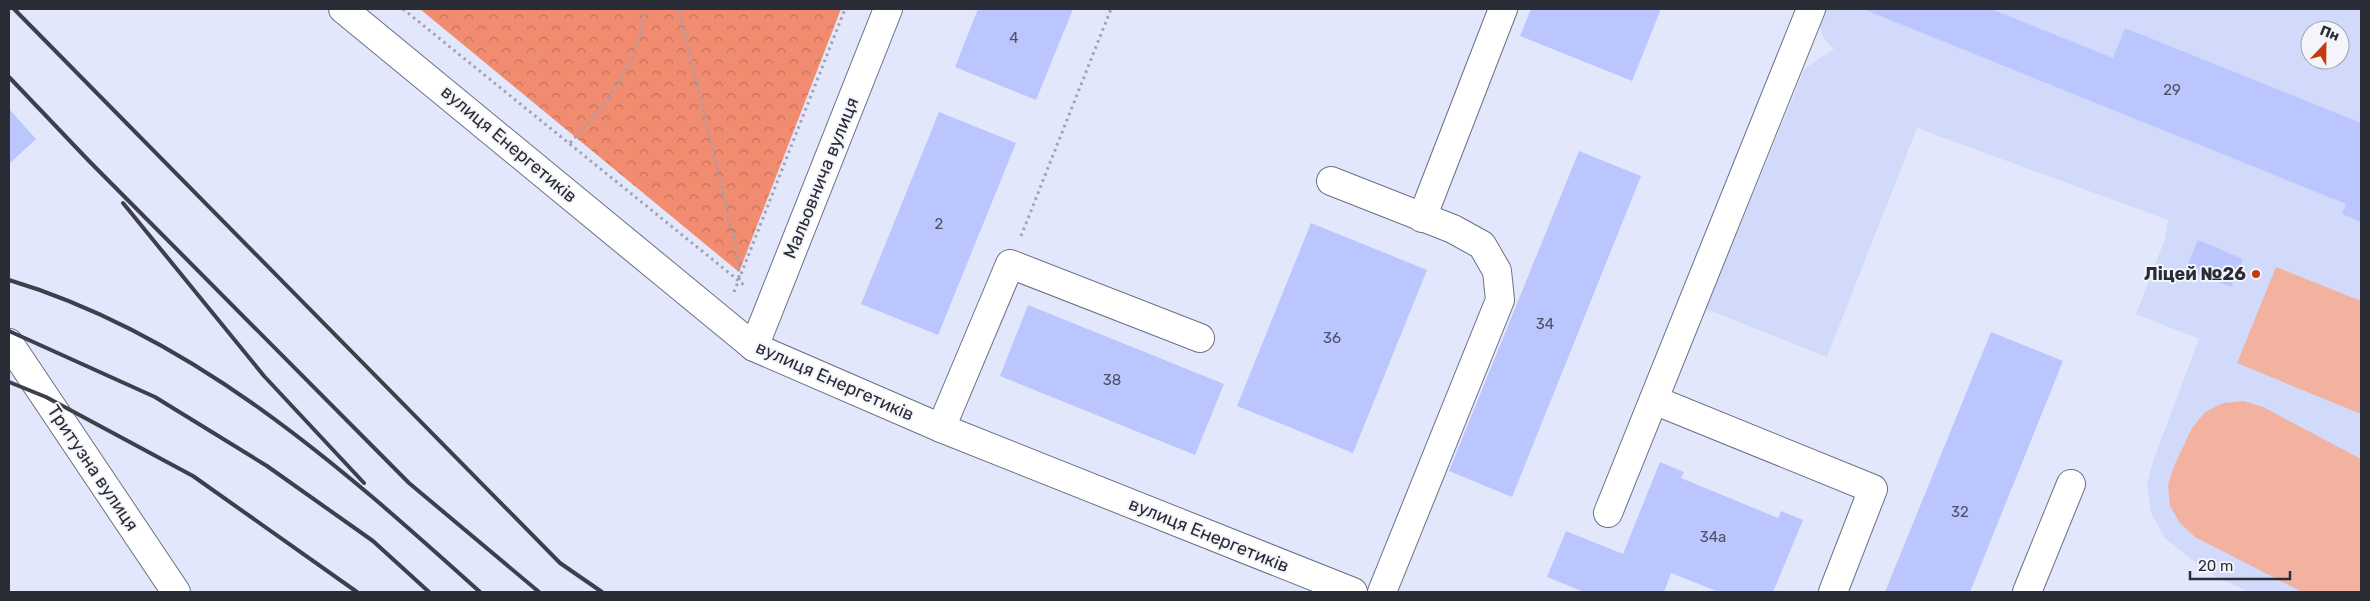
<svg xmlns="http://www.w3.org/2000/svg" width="2370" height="601" font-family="Rubik,sans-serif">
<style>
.built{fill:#d2dafb;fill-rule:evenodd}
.forest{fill:url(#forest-crowns)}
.park{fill:#f2b29f}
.building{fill:#bac6fd}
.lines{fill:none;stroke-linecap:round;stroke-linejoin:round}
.minor-casing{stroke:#6b7087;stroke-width:30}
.path{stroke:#9ea2b2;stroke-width:3;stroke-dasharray:2.5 4;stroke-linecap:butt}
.minor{stroke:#fff;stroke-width:28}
.rail{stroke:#3d404b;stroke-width:4}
.poi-dot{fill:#c43c0e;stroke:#f4f5fb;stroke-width:2}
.labels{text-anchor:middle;stroke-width:4;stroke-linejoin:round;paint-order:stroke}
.number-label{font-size:15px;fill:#4e5268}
.street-label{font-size:18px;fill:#2a2c36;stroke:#f4f5fb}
.poi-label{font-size:18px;font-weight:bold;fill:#2a2c36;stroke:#f4f5fb;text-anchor:end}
</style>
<defs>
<pattern id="forest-crowns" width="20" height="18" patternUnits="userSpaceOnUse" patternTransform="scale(1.25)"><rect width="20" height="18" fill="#f18c70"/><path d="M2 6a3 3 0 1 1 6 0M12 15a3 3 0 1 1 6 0" fill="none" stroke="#c3735d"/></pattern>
</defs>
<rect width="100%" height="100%" fill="#e2e7fc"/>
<path class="built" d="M1823,9H2361V592H2249L2207,572L2164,537L2151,513L2147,486L2153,461L2199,339L2136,314L2165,239L2168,220L1917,128L1827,357L1706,309L1805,68L1834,49L1824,39L1819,23ZM2310,30H2340V60H2310Z"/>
<polygon class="forest" points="420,9 841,9 739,272"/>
<g class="park">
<polygon points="2276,267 2361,301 2361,414 2237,363"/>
<polygon points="2244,401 2263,407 2361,459 2361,592 2302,592 2195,537 2180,523 2170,506 2168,485 2174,466 2192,428 2205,412 2223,403"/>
</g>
<g class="building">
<polygon points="978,9 1073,9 1036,100 955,67"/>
<polygon points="1531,9 1661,9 1632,81 1520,36"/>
<polygon points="1863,9 1991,9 2113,58 2125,28 2361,123 2361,222 2342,214 2346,204"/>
<polygon points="9,109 36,139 10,163 9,161"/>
<polygon points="939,112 1016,143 938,335 861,304"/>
<polygon points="1579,151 1641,176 1512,497 1449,471"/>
<polygon points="1311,223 1427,270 1353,453 1237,406"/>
<polygon points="2198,240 2243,259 2231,287 2186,269"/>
<polygon points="1028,305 1224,384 1195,455 1000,376"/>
<polygon points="1991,332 2063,361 1970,592 1885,592"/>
<polygon points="1660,462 1684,472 1681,478 1778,518 1781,511 1803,520 1773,592 1719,592 1671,573 1664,592 1584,592 1547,577 1566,531 1623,554"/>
</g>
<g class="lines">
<defs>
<g id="minor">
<polyline points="343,9 754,347 941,428 1353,592"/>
<polyline points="1331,181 1453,229 1482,245 1497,271 1500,300 1382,592"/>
<polyline points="1422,218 1503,9"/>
<polyline points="9,343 176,592"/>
<polyline points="754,347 888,9"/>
<polyline points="1654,400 1873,489 1833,592"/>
<polyline points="941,428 1010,264 1200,338"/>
<polyline points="1608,513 1811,9"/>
<polyline points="2027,592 2071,484"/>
</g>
</defs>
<use href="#minor" class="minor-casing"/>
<g class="path">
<polyline points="403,9 744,285"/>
<polyline points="679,9 738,257 739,278"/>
<path d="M570,143C607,102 638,66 645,9"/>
<polyline points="1021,236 1111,9"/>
<polyline points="734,292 845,9"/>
</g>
<use href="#minor" class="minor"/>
<g class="rail">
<polyline points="14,9 560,563 602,592"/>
<polyline points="9,77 89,161 409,483 539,592"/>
<polyline points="123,203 264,376 364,483"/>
<path d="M9,280C193,335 340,466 480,592"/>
<polyline points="9,331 155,397 267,466 373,541 429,592"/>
<polyline points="9,382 46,397 193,476 357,592"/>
</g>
</g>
<circle class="poi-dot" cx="2256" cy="274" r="5"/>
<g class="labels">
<g class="number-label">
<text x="1014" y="43">4</text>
<text x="2172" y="95">29</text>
<text x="939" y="229">2</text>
<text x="1545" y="329">34</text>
<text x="1332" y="343">36</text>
<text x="1112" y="385">38</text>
<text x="1960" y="517">32</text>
<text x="1713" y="542">34а</text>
</g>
<g class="street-label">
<text transform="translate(509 144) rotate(40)" y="6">вулиця Енергетиків</text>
<text transform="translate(821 178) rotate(-68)" y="6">Мальовнича вулиця</text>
<text transform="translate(835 381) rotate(24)" y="6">вулиця Енергетиків</text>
<text transform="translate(93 468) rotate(56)" y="6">Тритузна вулиця</text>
<text transform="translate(1209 535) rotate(22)" y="6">вулиця Енергетиків</text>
</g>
<g class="poi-label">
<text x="2246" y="280">Ліцей №26</text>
</g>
</g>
<rect width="2370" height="601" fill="none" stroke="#2a2c36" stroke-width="20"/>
<g transform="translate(2325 45) rotate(22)"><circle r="24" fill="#f4f5fb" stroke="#a3a5ac"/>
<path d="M0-4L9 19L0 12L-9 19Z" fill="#c43c0e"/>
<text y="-8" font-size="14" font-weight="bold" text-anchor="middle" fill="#2a2c36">Пн</text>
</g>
<path d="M2190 571v8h100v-8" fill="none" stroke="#2a2c36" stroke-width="2.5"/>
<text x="2198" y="571" font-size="15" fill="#2a2c36" stroke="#f4f5fb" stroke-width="4" paint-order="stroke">20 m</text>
</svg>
